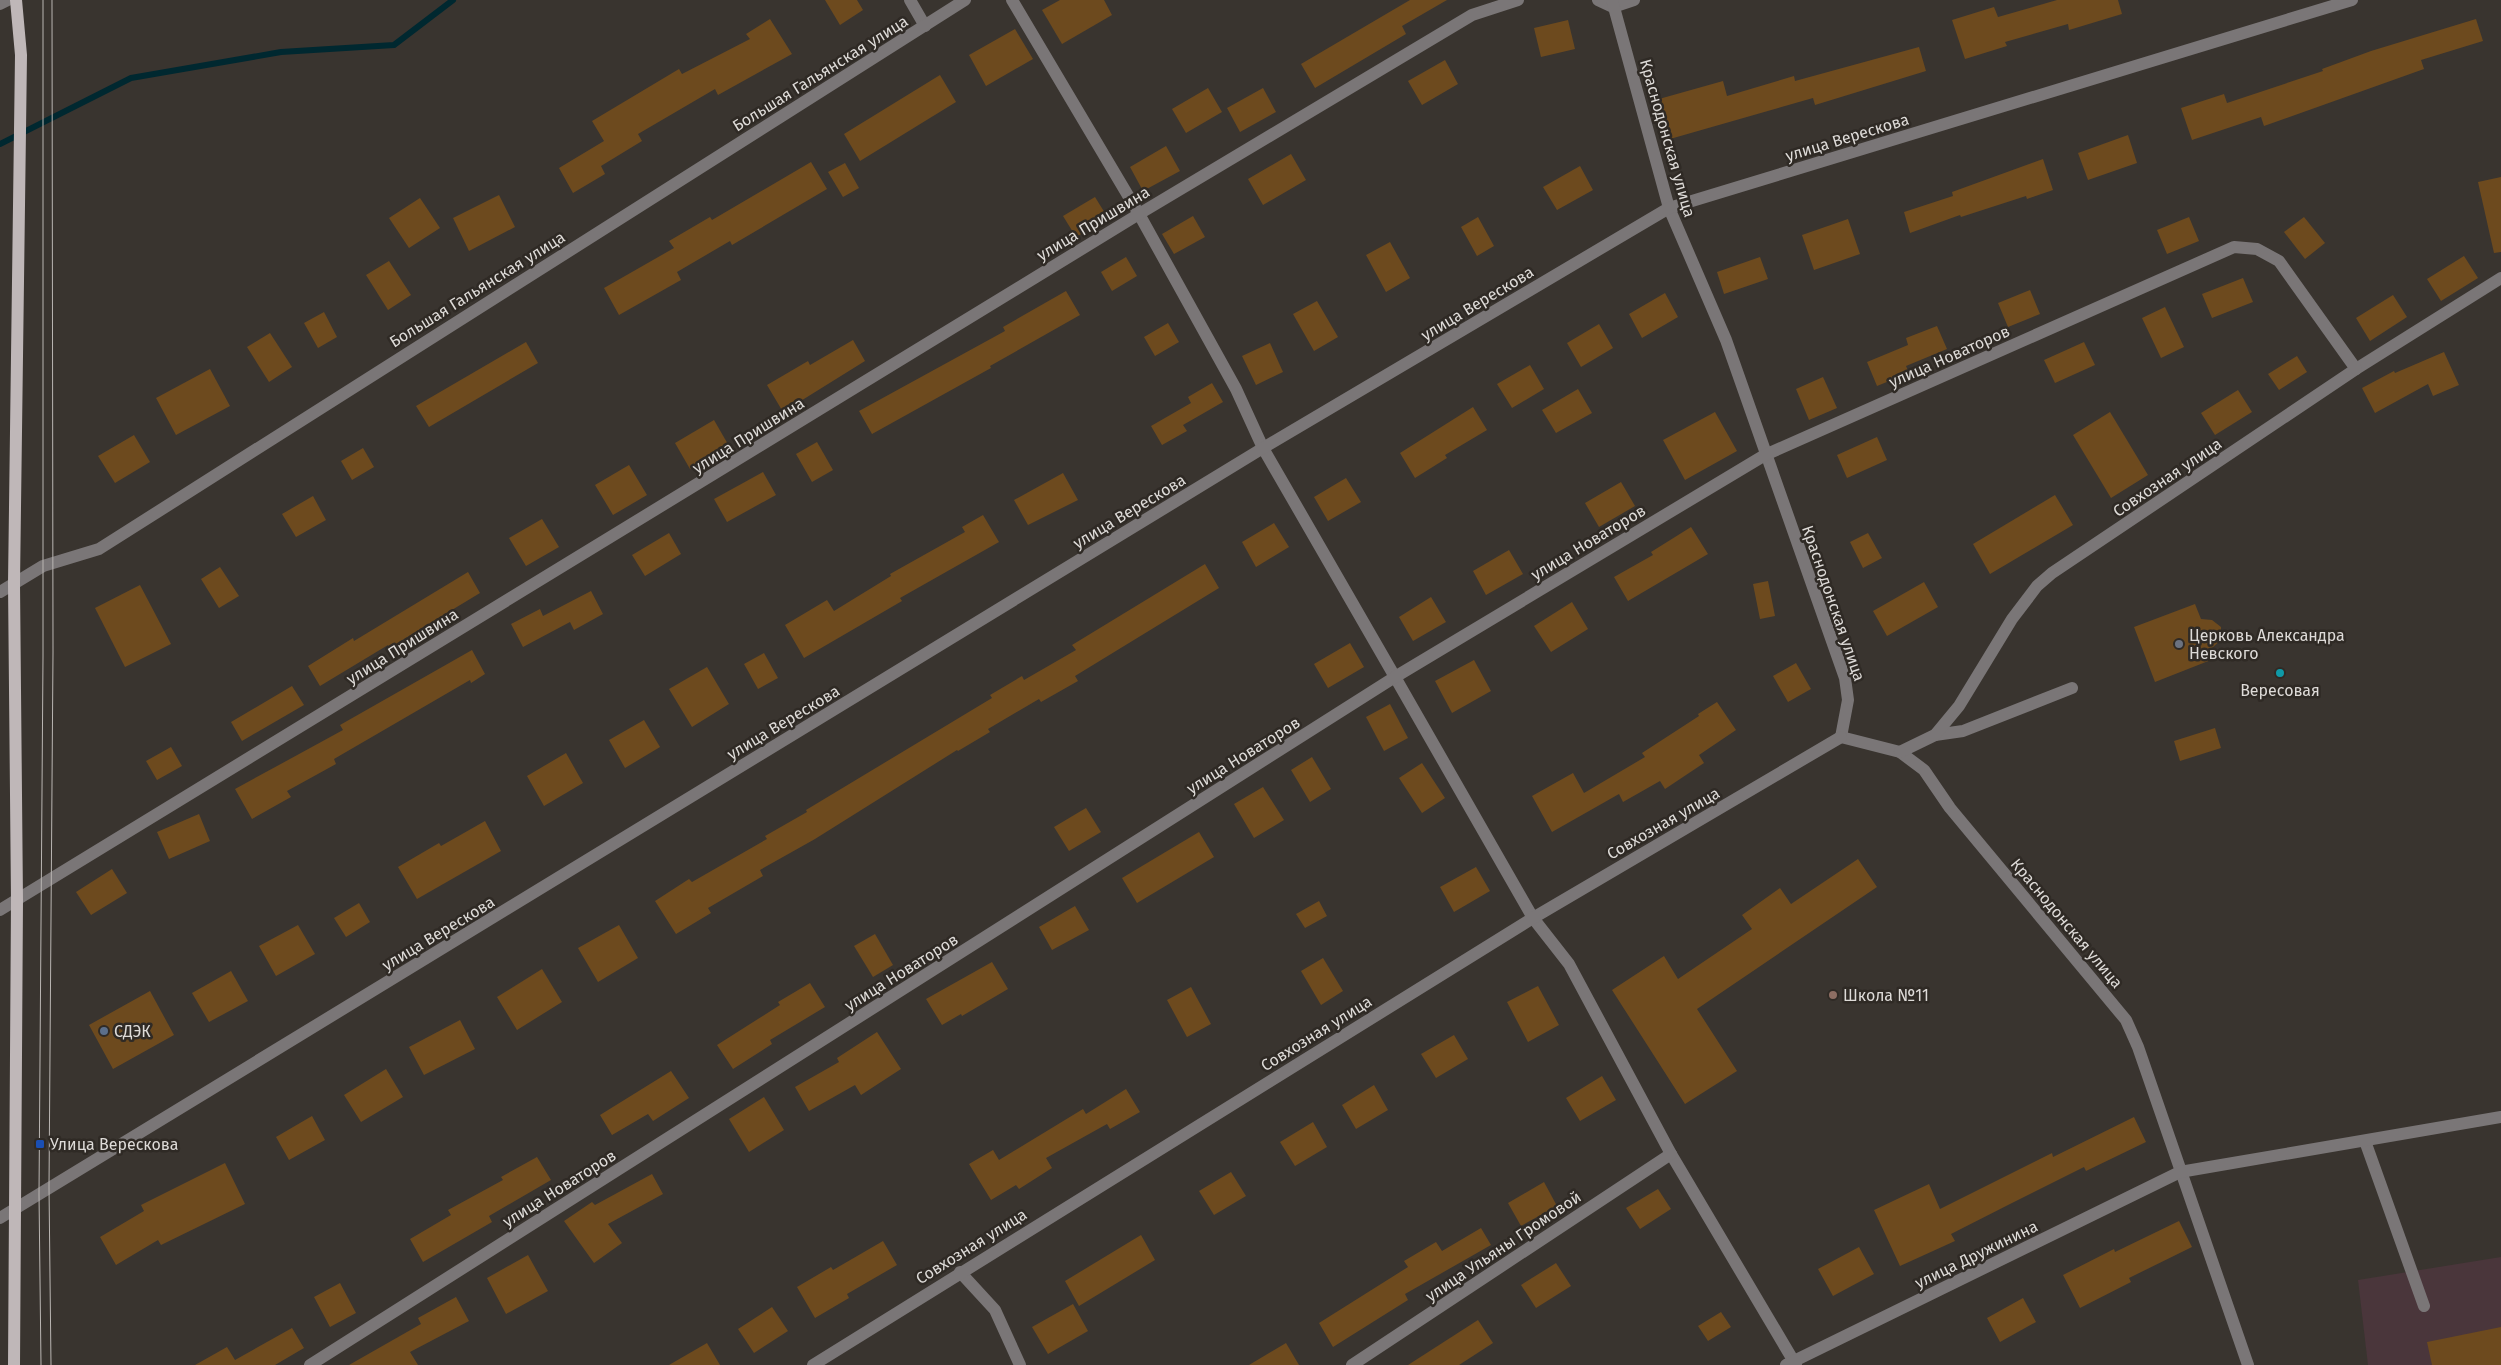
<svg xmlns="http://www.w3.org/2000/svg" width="2501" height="1365" font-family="'Fira Sans',sans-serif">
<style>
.industrial{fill:#4a363b}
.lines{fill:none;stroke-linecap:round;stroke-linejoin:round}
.stream{stroke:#002830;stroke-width:6}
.building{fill:#6d4a1e}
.minor{stroke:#7a7677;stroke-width:12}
.major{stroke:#bfb7b8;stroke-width:12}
.tram{stroke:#bab6b3;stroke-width:1}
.worship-dot{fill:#6b7280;stroke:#2f2a25;stroke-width:2}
.culture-dot{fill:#0f9aa8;stroke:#2f2a25;stroke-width:2}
.education-dot{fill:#8d6e63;stroke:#2f2a25;stroke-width:2}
.service-dot{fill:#5c6f8a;stroke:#2f2a25;stroke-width:2}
.transit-dot{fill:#1a4fb4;stroke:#2f2a25;stroke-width:2}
.labels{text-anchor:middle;stroke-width:5;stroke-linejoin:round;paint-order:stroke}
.street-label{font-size:16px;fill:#dedbd8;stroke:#2f2a25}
.poi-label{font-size:16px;fill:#dedbd8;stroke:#2f2a25;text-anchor:start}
</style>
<rect width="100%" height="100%" fill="#39342f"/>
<polygon class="industrial" points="2501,1257 2501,1365 2368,1365 2358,1280"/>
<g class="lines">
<polyline class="stream" points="0,144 131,78 281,52 394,45 453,0"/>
</g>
<g class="building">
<polygon points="825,0 857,0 863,10 840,25"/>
<polygon points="1060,0 1104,0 1112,15 1062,44 1042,10"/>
<polygon points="1410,0 1447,0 1402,26 1406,34 1315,88 1301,64"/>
<polygon points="2057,0 2118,0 2122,14 2069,30 2068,24 2005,42 2007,46 1965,59 1952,20 1994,7 1998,17"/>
<polygon points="770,19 792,54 718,95 715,89 638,134 642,141 601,166 605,174 573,193 559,168 604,141 592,121 679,69 682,74 750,39 746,34"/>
<polygon points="2476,19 2483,41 2421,60 2424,69 2264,126 2261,117 2192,140 2181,108 2224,94 2227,103 2323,71 2322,69 2371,51"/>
<polygon points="1568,20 1575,49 1541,57 1534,28"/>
<polygon points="1015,29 1033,59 986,86 969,55"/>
<polygon points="1919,47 1926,71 1815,105 1813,98 1670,139 1659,99 1723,81 1727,96 1794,76 1795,81"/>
<polygon points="1445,60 1458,84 1422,105 1408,81"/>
<polygon points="940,75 956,102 860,161 844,134"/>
<polygon points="1208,88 1222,112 1186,133 1172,109"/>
<polygon points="1263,88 1276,112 1240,132 1227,108"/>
<polygon points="2128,135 2137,163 2088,180 2078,153"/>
<polygon points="1166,146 1180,171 1143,191 1130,167"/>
<polygon points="1291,154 1306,180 1263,205 1248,179"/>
<polygon points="2043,159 2053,190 2027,199 2026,196 1961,217 1960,215 1910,233 1904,212 1953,196 1952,192"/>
<polygon points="811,162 827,189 732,245 730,241 677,272 681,280 619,315 604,288 674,248 669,241 710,217 712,220"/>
<polygon points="845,163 859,188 843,197 828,172"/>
<polygon points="1580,166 1593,190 1557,210 1543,187"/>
<polygon points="2501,177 2501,252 2494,253 2478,182"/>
<polygon points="499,195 515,227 469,251 453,218"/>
<polygon points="1095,197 1108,218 1076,237 1063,216"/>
<polygon points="420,198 440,228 409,248 389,218"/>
<polygon points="1193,216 1205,237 1174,254 1162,234"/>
<polygon points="1478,217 1494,246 1477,256 1461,227"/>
<polygon points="2189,217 2199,241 2167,254 2157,230"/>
<polygon points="2304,217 2325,243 2305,259 2284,232"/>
<polygon points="1848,219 1860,254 1814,270 1802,235"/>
<polygon points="1390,242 1410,278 1386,292 1366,255"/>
<polygon points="2464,256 2478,278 2441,301 2427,279"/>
<polygon points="1126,257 1137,276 1112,291 1101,272"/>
<polygon points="1760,257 1768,279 1724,294 1717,272"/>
<polygon points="389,261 411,295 388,310 366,275"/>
<polygon points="2243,278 2253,302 2212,318 2202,294"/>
<polygon points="2030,290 2040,314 2008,327 1998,303"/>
<polygon points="1066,291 1080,315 990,366 991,368 872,434 859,411 1005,331 1003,327"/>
<polygon points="1665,293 1678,317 1642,338 1629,314"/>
<polygon points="2393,295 2407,317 2370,341 2356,318"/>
<polygon points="1317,301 1338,337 1314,351 1293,314"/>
<polygon points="2165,307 2184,347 2161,358 2142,318"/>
<polygon points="324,312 337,337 318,348 304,323"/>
<polygon points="1168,323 1179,342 1155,356 1144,337"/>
<polygon points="1599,324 1613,348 1581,367 1567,343"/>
<polygon points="1937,326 1947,349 1906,366 1909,373 1877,386 1867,362 1908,345 1906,338"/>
<polygon points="270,333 292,367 269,382 247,347"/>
<polygon points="853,340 865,361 783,412 767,385 808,361 810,365"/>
<polygon points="526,342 538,363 429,427 416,406"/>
<polygon points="2084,342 2095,365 2055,383 2044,360"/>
<polygon points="1270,343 1283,372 1256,385 1242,356"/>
<polygon points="2444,352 2459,385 2433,396 2428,384 2375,413 2362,388 2394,371 2395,373"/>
<polygon points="2297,356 2307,372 2279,390 2268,374"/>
<polygon points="1530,365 1544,389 1512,408 1497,384"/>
<polygon points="210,369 230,406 176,435 156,398"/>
<polygon points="1823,377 1837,408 1809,420 1796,389"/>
<polygon points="1212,383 1223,402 1183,425 1187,431 1162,445 1151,426 1191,403 1188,397"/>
<polygon points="1578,389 1592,413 1556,433 1542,410"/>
<polygon points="2238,390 2252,412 2215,435 2201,413"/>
<polygon points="1473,407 1487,430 1445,455 1447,458 1415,478 1400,453"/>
<polygon points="1715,412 1737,451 1685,480 1663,440"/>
<polygon points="2110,412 2148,475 2111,498 2073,435"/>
<polygon points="714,420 729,446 690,469 675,443"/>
<polygon points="134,435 150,462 115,483 98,456"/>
<polygon points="1877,437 1887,460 1847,478 1837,455"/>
<polygon points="817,442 833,470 812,482 796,454"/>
<polygon points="363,448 374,467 352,480 341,461"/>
<polygon points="629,465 647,495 613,515 595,485"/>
<polygon points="763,472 776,495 727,522 714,499"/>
<polygon points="1063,473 1078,500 1028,525 1014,500"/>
<polygon points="1346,478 1361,502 1328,521 1314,497"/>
<polygon points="1621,482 1635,506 1599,527 1585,503"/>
<polygon points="2055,495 2073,525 1990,574 1973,544"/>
<polygon points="313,496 326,520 296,537 282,514"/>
<polygon points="983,515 999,542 900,598 902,601 804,658 785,625 827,600 834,611 891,576 890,574 965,532 962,527"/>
<polygon points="542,519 559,547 526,566 509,538"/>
<polygon points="1274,523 1289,547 1256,567 1242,542"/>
<polygon points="1691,527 1708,554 1628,601 1614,577 1653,555 1651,552"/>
<polygon points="669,533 681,554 645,576 632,555"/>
<polygon points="1868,533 1882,558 1863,568 1850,542"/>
<polygon points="1509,550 1523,574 1486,595 1473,571"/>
<polygon points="1205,564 1219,588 1075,676 1078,681 1041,702 1039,699 988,729 990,732 958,751 957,750 815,839 760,870 763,876 708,908 711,913 676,934 655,901 689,879 692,882 767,839 765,836 807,812 806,810 992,698 990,695 1022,676 1024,680 1076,650 1072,645"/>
<polygon points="220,567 239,596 219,608 201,579"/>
<polygon points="468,572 480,593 389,648 388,645 320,686 308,666 353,638 354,641"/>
<polygon points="1768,581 1775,616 1760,619 1753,584"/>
<polygon points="1924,582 1938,607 1887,636 1873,611"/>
<polygon points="140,585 171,644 125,667 95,608"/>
<polygon points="591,591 603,614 574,630 570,622 523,647 511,624 540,609 543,616"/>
<polygon points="1431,597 1446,622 1413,641 1399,617"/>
<polygon points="1572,602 1588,629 1551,652 1534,626"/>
<polygon points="2195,604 2201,619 2212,620 2221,627 2221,640 2212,648 2216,658 2155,682 2134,627"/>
<polygon points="1350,643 1364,667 1328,688 1314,664"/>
<polygon points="472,650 485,674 471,683 470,680 334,759 336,764 287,791 291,797 252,819 235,789 343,730 340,725"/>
<polygon points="764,653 778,678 758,689 744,664"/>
<polygon points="1474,660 1491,691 1452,713 1435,681"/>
<polygon points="1796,663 1811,689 1788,702 1773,676"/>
<polygon points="707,667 729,704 692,727 669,689"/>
<polygon points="292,686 304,705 242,741 231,722"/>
<polygon points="1717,702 1736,730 1699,755 1704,763 1665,789 1660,781 1623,802 1619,794 1552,832 1532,796 1573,773 1584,793 1645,757 1642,753 1699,716 1698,714"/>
<polygon points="1390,704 1408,738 1384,751 1366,717"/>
<polygon points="644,720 660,747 625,768 609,740"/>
<polygon points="2215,728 2221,748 2180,761 2174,741"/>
<polygon points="171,747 182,766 157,780 146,761"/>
<polygon points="566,753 583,783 544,806 527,776"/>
<polygon points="1312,757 1331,789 1310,802 1291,770"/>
<polygon points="1422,763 1445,798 1422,813 1399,778"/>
<polygon points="1263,787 1284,820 1254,838 1234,804"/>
<polygon points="1086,808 1101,832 1069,851 1054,827"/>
<polygon points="199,814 210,841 169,859 157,832"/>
<polygon points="485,821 501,851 417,899 398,867 439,843 441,846"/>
<polygon points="1199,832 1214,857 1137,903 1122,878"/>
<polygon points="1858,859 1877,887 1697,1009 1737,1071 1685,1104 1612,990 1664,956 1678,979 1752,929 1742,915 1780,888 1791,904"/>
<polygon points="1476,867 1490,891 1454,912 1440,887"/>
<polygon points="112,869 127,893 91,915 76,892"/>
<polygon points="1319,901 1327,916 1305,928 1296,914"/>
<polygon points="359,903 370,922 346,937 334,918"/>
<polygon points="1075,906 1089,930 1052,950 1039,927"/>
<polygon points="298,925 315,954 276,976 259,946"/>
<polygon points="619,925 638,958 598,982 578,948"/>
<polygon points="875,934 893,965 873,977 854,946"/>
<polygon points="1323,958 1343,991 1321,1005 1301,971"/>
<polygon points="992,962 1008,989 962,1016 961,1014 942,1025 926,999"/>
<polygon points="542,969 562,1002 517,1030 497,997"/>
<polygon points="231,971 248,1001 209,1022 192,993"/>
<polygon points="810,983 825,1007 770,1040 772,1044 733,1069 717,1045 780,1005 778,1002"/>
<polygon points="1538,986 1559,1025 1528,1042 1507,1002"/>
<polygon points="1191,987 1211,1024 1187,1037 1167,1000"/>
<polygon points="150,991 174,1035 113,1069 89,1025"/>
<polygon points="460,1020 475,1049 424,1075 409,1047"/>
<polygon points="877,1032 901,1069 861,1095 855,1085 809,1111 795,1087 839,1062 837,1058"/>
<polygon points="1454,1035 1468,1059 1436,1078 1421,1054"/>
<polygon points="386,1069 403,1097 361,1122 344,1095"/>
<polygon points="671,1071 689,1098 653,1121 648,1114 612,1135 600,1115"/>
<polygon points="1602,1076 1616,1100 1580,1121 1566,1098"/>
<polygon points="1374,1085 1388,1110 1356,1129 1342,1105"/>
<polygon points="1126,1089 1140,1112 1110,1129 1107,1124 1046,1158 1052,1168 1019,1189 1016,1185 991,1200 969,1164 993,1150 999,1160 1083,1109 1086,1114"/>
<polygon points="764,1097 784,1130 749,1152 729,1119"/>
<polygon points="312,1116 325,1140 289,1160 276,1137"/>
<polygon points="2134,1117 2146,1142 2086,1171 2084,1167 2012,1203 1951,1234 1955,1241 1900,1266 1874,1210 1929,1184 1940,1209 2052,1153 2053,1157"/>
<polygon points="1313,1122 1327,1147 1295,1166 1280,1142"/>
<polygon points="537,1157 551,1180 489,1216 492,1222 423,1262 410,1239 451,1215 448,1210 503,1180 501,1177"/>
<polygon points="225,1163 245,1204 161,1245 158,1240 116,1265 100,1237 144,1211 141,1205"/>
<polygon points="1231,1172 1246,1196 1214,1215 1199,1191"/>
<polygon points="652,1174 663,1194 608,1224 622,1243 594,1263 564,1221 592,1202 595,1205"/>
<polygon points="1544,1182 1557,1206 1521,1226 1508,1203"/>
<polygon points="1658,1189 1671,1209 1640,1229 1626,1208"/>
<polygon points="2179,1221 2192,1247 2129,1278 2131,1282 2080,1308 2063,1275 2114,1249 2115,1252"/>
<polygon points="1481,1228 1491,1245 1405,1294 1408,1300 1333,1347 1319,1323 1408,1267 1404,1261 1436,1242 1442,1251"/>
<polygon points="1141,1235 1155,1260 1079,1306 1065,1281"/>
<polygon points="883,1241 897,1265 847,1294 849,1298 815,1318 797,1287 831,1267 833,1270"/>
<polygon points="1859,1247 1874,1274 1833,1296 1818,1269"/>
<polygon points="528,1255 548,1291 506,1314 487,1278"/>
<polygon points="1556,1263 1571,1286 1536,1308 1521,1285"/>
<polygon points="340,1283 356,1313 330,1327 314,1297"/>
<polygon points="456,1297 469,1321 410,1352 418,1365 349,1365 421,1324 418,1318"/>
<polygon points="2023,1298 2036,1322 2000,1342 1987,1318"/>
<polygon points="1073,1304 1088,1331 1048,1354 1032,1327"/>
<polygon points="772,1307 788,1331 754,1353 738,1329"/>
<polygon points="1721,1312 1731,1327 1708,1341 1698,1326"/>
<polygon points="1478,1320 1493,1343 1459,1365 1408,1365"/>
<polygon points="2501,1327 2501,1365 2432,1365 2427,1342"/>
<polygon points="292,1328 304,1348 275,1365 195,1365 227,1347 235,1360"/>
<polygon points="707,1343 720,1365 669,1365"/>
<polygon points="1286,1343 1299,1365 1249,1365"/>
</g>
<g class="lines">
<g class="minor">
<polyline points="910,0 925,26"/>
<polyline points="1012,0 1139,214 1236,389 1263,448 1395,677 1533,918 1569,964 1671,1154 1796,1365"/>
<polyline points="1598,0 1613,7 1634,0"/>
<polyline points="1612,0 1669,208 1726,340 1845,678 1848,700 1841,737 1900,752 1924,770 1950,808 2126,1020 2138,1047 2248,1365"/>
<polyline points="0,4 8,0"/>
<polyline points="0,592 43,566 99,549 965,0"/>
<polyline points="1935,735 1963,731 2072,688"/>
<polyline points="1900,752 1935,735 1959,706 2012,619 2037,586 2052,573 2356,369 2501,278"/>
<polyline points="0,910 1139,214 1472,15 1518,0"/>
<polyline points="2365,1141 2424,1306"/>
<polyline points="0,1218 1263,448 1669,208 2352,0"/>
<polyline points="960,1272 995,1310 1020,1365"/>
<polyline points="310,1365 1395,677 1765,455 2234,247 2257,249 2279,261 2356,369"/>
<polyline points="813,1365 1533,918 1841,737"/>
<polyline points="1352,1365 1671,1154"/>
<polyline points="1786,1365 2180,1172 2501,1117"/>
</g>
<polyline class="major" points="14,1365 17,900 14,583 21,55 16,0"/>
<g class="tram">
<polyline points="41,1365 39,1194 43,656 43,0"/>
<polyline points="51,1365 49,1187 53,652 52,0"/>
</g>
</g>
<circle class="worship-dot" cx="2179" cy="644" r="5"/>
<circle class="culture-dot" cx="2280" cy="673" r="5"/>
<circle class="education-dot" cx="1833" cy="995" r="5"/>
<circle class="service-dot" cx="104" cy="1031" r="5"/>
<rect class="transit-dot" x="35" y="1139" width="10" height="10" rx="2.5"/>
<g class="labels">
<g class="street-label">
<text transform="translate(820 73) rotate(-32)" y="6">Большая Гальянская улица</text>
<text transform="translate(1847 137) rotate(-17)" y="6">улица Верескова</text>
<text transform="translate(1668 138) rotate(74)" y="6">Краснодонская улица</text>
<text transform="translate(1093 223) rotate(-31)" y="6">улица Пришвина</text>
<text transform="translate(477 289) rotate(-32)" y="6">Большая Гальянская улица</text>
<text transform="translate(1477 303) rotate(-31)" y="6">улица Верескова</text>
<text transform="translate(1949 356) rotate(-24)" y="6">улица Новаторов</text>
<text transform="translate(748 435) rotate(-32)" y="6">улица Пришвина</text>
<text transform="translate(2167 477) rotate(-34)" y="6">Совхозная улица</text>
<text transform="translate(1129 511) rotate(-31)" y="6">улица Верескова</text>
<text transform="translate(1588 542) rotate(-31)" y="6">улица Новаторов</text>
<text transform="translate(1834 603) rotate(71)" y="6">Краснодонская улица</text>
<text transform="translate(402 646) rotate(-32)" y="6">улица Пришвина</text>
<text transform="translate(783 722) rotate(-31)" y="6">улица Верескова</text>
<text transform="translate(1243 755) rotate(-32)" y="6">улица Новаторов</text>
<text transform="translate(1663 823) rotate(-30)" y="6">Совхозная улица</text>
<text transform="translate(2067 923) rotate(50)" y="6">Краснодонская улица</text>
<text transform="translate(438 933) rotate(-31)" y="6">улица Верескова</text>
<text transform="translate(901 972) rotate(-32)" y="6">улица Новаторов</text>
<text transform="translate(1316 1033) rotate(-32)" y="6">Совхозная улица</text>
<text transform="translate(559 1188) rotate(-32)" y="6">улица Новаторов</text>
<text transform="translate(971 1246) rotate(-32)" y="6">Совхозная улица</text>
<text transform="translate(1503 1246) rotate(-34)" y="6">улица Ульяны Громовой</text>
<text transform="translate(1976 1254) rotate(-26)" y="6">улица Дружинина</text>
</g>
<g class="poi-label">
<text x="2189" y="641">Церковь Александра<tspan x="2189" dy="18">Невского</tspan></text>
<text x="2280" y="696" text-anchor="middle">Вересовая</text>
<text x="1843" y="1001">Школа №11</text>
<text x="114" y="1037">СДЭК</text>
<text x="50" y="1150">Улица Верескова</text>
</g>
</g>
</svg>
